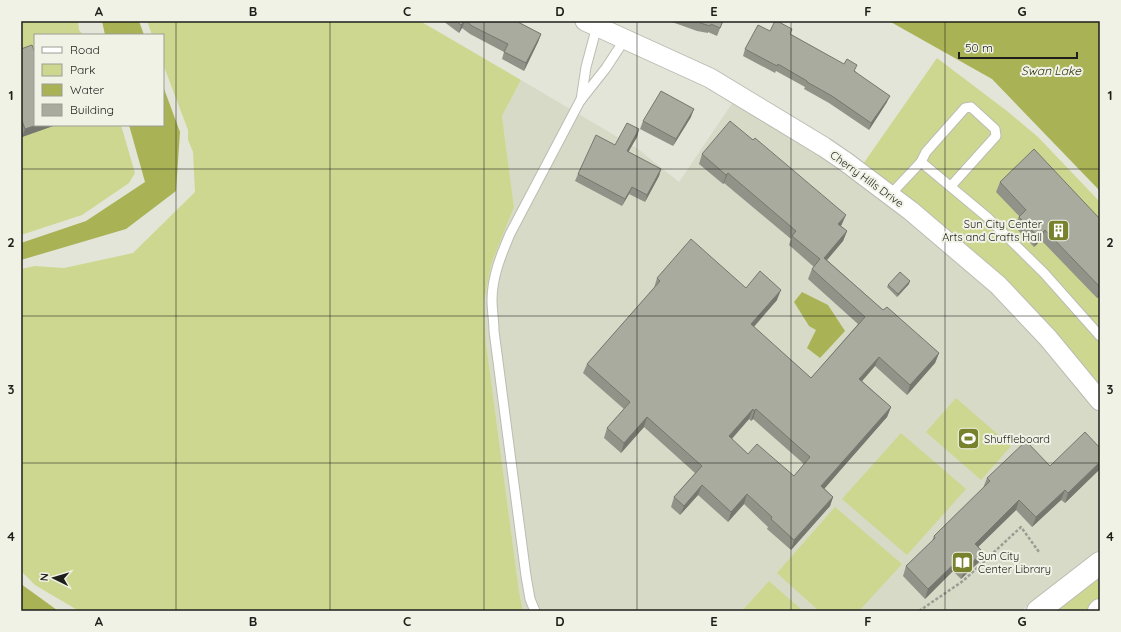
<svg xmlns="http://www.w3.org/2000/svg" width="1121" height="632" font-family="Quicksand,sans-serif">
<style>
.built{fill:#d7dac7}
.green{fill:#ced790}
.water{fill:#a9b356}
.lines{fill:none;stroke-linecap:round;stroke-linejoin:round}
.service-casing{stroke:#bbbdb2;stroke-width:11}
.minor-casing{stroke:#bbbdb2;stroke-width:21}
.tertiary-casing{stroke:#bbbdb2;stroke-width:24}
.path{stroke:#9b9d93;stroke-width:2.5;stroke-dasharray:3 2;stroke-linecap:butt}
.service{stroke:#fff;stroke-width:9}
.minor{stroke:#fff;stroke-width:19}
.tertiary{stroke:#fff;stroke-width:22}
.wall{fill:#919389;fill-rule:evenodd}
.shaded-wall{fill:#76786f}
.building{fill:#a9ab9f;stroke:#76786f;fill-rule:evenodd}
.grid{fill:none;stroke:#1e1f1a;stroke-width:1;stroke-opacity:0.55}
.labels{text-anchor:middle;stroke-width:4;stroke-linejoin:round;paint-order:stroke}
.street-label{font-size:11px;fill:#1e1f1a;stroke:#f0f2e6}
.poi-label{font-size:11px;fill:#1e1f1a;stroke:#f0f2e6;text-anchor:start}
.water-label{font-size:12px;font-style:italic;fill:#31340c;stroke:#f0f2e6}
.neatline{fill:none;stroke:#1e1f1a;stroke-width:1.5}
.grid-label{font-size:13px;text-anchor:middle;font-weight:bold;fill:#1e1f1a}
</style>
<rect width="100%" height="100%" fill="#e3e5d9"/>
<polygon class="built" points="521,80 638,149 679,182 733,102 841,169 904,217 992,290 1041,343 1100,415 1100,549 1021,611 523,611 519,591 486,343 484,302 491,265 514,207 502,116"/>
<g class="green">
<polygon points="21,21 78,21 79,30 83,35 35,35 35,125 121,125 135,173 129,183 82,215 21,235"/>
<polygon points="147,21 420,21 521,80 502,116 514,207 491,265 484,302 486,343 519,591 523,611 79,611 35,585 21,571 21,269 35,266 64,268 133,253 195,192 193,152 188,140 188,130 163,64 163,35 152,35"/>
<polygon points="937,58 1007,111 1038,137 1100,202 1100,388 863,164"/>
<polygon points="956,398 1011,446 981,480 926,432"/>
<polygon points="901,433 966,489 907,555 842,499"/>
<polygon points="835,507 902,564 859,611 819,611 777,573"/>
<polygon points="1100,575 1100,601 1087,611 1052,611"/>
<polygon points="769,581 803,611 742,611"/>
</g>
<g class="water">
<polygon points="102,21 139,21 144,35 105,35"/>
<polygon points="889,21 1100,21 1100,191 992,79"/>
<polygon points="163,86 180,132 176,191 126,229 21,260 21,243 86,221 145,182 129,125 163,125"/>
<polygon points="802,292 828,305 845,331 820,358 807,348 816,330 809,326 794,302"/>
<polygon points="21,584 57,610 59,611 21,611"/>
</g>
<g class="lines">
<defs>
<g id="service">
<polyline points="581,100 586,67 597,26"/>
<polyline points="921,162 926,152 965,108 971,107 995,129 996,136 951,186"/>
<polyline points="890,195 921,162 987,217 1044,273 1100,336"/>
<path d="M535,611L530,599L526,576L494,331C494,321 492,310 492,300C492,277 501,255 510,234L580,101L606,68L625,39"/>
</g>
<polyline id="minor" points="585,21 710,78 824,147 846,162 911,211 998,285 1048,338 1100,401"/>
<g id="tertiary">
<polyline points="1038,611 1100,563"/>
<polyline points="1099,611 1100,610"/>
</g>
</defs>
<use href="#service" class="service-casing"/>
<use href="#minor" class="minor-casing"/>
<use href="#tertiary" class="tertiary-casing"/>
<polyline class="path" points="919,611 963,581 1021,527 1039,552"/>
<use href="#service" class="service"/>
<use href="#minor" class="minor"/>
<use href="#tertiary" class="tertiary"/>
</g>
<g class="wall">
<polygon points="443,21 516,21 541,34 538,42 524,71 502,59 504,52 470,34 462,28 459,33"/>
<polygon points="672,21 723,21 717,36 708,32 708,33 697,31 672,22"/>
<polygon points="792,29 790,34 855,71 887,102 869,130 829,103 804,89 805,87 776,71 775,73 743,56 745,49 770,31"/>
<polygon points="21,49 35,125 53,125 53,126 22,137 21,133"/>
<polygon points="691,117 673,146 640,129 643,121"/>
<polygon points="639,129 637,137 628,152 661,169 659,176 645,202 629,194 622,206 575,181 578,174 615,145"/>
<path d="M702,154L842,224L841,226L847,231L843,241L827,260L883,310L939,353L935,363L907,395L875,366L862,381L891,407L887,417L824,488L833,497L830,506L791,550L767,529L768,527L744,504L728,522L698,495L680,515L671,507L674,497L695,473L644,427L621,453L604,438L607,428L624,409L583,373L587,364L654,288L657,278L746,288L777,300L754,327L811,378L858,324L808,279L812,269L814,267L789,245L791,239L724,183L723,184L699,164ZM749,419L751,421L753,419L804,464L794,476L748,454L732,439Z"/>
<polygon points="1000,182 1100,219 1100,296 1097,298 1041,240 1034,247 1015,227 1019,216 996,192"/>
<polygon points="909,284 897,297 887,287 888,285"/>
<polygon points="1100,448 1100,469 1065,503 1061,500 1032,527 1016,510 978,547 983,552 979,562 961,579 953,571 925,599 903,576 906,566 932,541 934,536 983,488 987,478 1050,466"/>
</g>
<g class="shaded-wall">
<polygon points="465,21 462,28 459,33 461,25"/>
<polygon points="541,34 538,42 524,71 526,63"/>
<polygon points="890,96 887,102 869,130 871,123"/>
<polygon points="694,109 691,117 673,146 676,139"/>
<polygon points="37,125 53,125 53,126 22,137 25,129"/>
<polygon points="639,129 637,137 625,158 627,151"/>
<polygon points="661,169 659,176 645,202 647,195"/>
<polygon points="728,173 724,183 723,184 726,175"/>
<polygon points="632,187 629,194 622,206 625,199"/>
<polygon points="846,215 842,224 835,233 838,224"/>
<polygon points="1045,230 1041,240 1034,247 1038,237"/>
<polygon points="847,231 843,241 821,267 824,258"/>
<polygon points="910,281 909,284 897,297 898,294"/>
<polygon points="781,290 777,300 747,334 751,324"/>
<polygon points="1100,290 1100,296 1097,298"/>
<polygon points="939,353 935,363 907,395 910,385"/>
<polygon points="879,357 875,366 856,388 859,379"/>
<polygon points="891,407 887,417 818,496 821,486"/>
<polygon points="753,409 749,419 725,446 729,436"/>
<polygon points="756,409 753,419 751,421 754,411"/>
<polygon points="647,417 644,427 621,453 624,443"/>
<polygon points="1100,462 1100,469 1065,503 1068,493"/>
<polygon points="702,485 698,495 680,515 684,506"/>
<polygon points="1065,490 1061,500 1032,527 1036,517"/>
<polygon points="747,494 744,504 728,522 731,512"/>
<polygon points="833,497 830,506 791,550 794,540"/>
<polygon points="1019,500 1016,510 971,554 975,544"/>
<polygon points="983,552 979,562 961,579 965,569"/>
<polygon points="957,561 953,571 925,599 928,589"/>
</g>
<g class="building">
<polygon points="456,21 465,21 461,25"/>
<polygon points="466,21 516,21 541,34 526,63 504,52 508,44 472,26"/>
<polygon points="694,21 723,21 720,28 711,24 710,26"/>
<polygon points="775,21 777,21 792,29 790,34 844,64 847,59 857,65 854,71 890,96 871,123 832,96 807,82 807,81 778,64 777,66 745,49 758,25 770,31"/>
<polygon points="32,45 35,53 35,125 37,125 25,129 21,118 21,49"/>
<polygon points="661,91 694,109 676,139 643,121"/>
<path d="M730,121L753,140L755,138L846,215L838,224L847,231L824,258L883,310L887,307L939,353L910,385L879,357L859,379L891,407L821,486L833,497L794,540L771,519L772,517L747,494L731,512L702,485L684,506L674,497L702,466L647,417L624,443L607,428L630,402L587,364L660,281L657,278L691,239L746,288L760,271L781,290L751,324L811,378L865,317L812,269L820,259L792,236L796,231L728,173L726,175L702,154ZM753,409L754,411L756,409L810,457L794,476L757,444L748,454L729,436Z"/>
<polygon points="627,123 639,129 627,151 661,169 647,195 632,187 625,199 578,174 596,135 615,145"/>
<polygon points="1034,149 1100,219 1100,287 1045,230 1038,237 1019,217 1026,210 1000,182"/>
<polygon points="900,272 910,281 898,294 888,285"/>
<polygon points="1085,432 1100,448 1100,462 1068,493 1065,490 1036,517 1019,500 975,544 983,552 965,569 957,561 928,589 906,566 935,538 934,536 990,481 987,478 1026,441 1050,466"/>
</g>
<path class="grid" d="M176,21V611M330,21V611M484,21V611M637,21V611M791,21V611M945,21V611M21,169H1100M21,316H1100M21,463H1100"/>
<defs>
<symbol id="building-square" viewBox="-11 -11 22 22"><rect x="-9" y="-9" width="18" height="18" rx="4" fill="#78812c" stroke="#f0f2e6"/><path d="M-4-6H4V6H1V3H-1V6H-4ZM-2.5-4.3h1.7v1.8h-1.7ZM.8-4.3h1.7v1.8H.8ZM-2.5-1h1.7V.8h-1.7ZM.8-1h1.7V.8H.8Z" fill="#fff"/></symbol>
<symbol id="stadium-square" viewBox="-11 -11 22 22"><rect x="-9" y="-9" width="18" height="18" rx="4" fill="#78812c" stroke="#f0f2e6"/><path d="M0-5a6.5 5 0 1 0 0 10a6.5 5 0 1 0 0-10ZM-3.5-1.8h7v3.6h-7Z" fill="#fff"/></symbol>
<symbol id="library-square" viewBox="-11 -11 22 22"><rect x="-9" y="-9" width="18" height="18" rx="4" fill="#78812c" stroke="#f0f2e6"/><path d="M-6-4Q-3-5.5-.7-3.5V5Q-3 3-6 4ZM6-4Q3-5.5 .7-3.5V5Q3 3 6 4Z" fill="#fff"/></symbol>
</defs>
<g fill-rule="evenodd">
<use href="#building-square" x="1046" y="218" width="25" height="25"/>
<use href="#stadium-square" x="956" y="426" width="25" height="25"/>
<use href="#library-square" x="950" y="550" width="25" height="25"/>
</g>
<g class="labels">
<g class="street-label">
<text transform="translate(867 179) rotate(36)" y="4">Cherry Hills Drive</text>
</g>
<g class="poi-label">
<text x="1042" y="228" text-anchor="end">Sun City Center<tspan x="1042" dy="13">Arts and Crafts Hall</tspan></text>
<text x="984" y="443">Shuffleboard</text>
<text x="978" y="560">Sun City<tspan x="978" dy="13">Center Library</tspan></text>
</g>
<g class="water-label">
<text x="1051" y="75">Swan Lake</text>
</g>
</g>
<rect width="1121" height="632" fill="none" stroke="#f0f2e6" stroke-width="44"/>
<rect x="34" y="34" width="130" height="92" fill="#f0f2e6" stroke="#9c9e94"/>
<rect x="42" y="47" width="20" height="6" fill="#ffffff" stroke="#9c9e94"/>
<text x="70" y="54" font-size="12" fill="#1e1f1a">Road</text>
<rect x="42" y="64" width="20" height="12" fill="#ced790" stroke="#9c9e94"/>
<text x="70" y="74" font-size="12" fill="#1e1f1a">Park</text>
<rect x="42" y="84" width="20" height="12" fill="#a9b356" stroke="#9c9e94"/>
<text x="70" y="94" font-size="12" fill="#1e1f1a">Water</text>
<rect x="42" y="104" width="20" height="12" fill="#a9ab9f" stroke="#9c9e94"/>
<text x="70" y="114" font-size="12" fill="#1e1f1a">Building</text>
<g transform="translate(54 578) rotate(275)" stroke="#f0f2e6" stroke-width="3" paint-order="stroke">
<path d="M0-3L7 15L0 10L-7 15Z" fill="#1e1f1a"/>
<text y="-6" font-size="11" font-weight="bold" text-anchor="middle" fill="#1e1f1a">N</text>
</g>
<path d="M959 52v6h118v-6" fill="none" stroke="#1e1f1a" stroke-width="2"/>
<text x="965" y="52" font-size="12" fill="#1e1f1a" stroke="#f0f2e6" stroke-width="3" paint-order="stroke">50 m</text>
<rect x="22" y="22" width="1077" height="588" class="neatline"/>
<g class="grid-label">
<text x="99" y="16">A</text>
<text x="253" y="16">B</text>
<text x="407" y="16">C</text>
<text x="560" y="16">D</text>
<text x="714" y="16">E</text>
<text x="868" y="16">F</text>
<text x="1022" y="16">G</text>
<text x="11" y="100">1</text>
<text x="1110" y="100">1</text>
<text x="11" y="247">2</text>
<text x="1110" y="247">2</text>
<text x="11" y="394">3</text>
<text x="1110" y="394">3</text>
<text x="11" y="541">4</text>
<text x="1110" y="541">4</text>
<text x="99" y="626">A</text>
<text x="253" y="626">B</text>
<text x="407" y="626">C</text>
<text x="560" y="626">D</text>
<text x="714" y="626">E</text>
<text x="868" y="626">F</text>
<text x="1022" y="626">G</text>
</g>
</svg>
